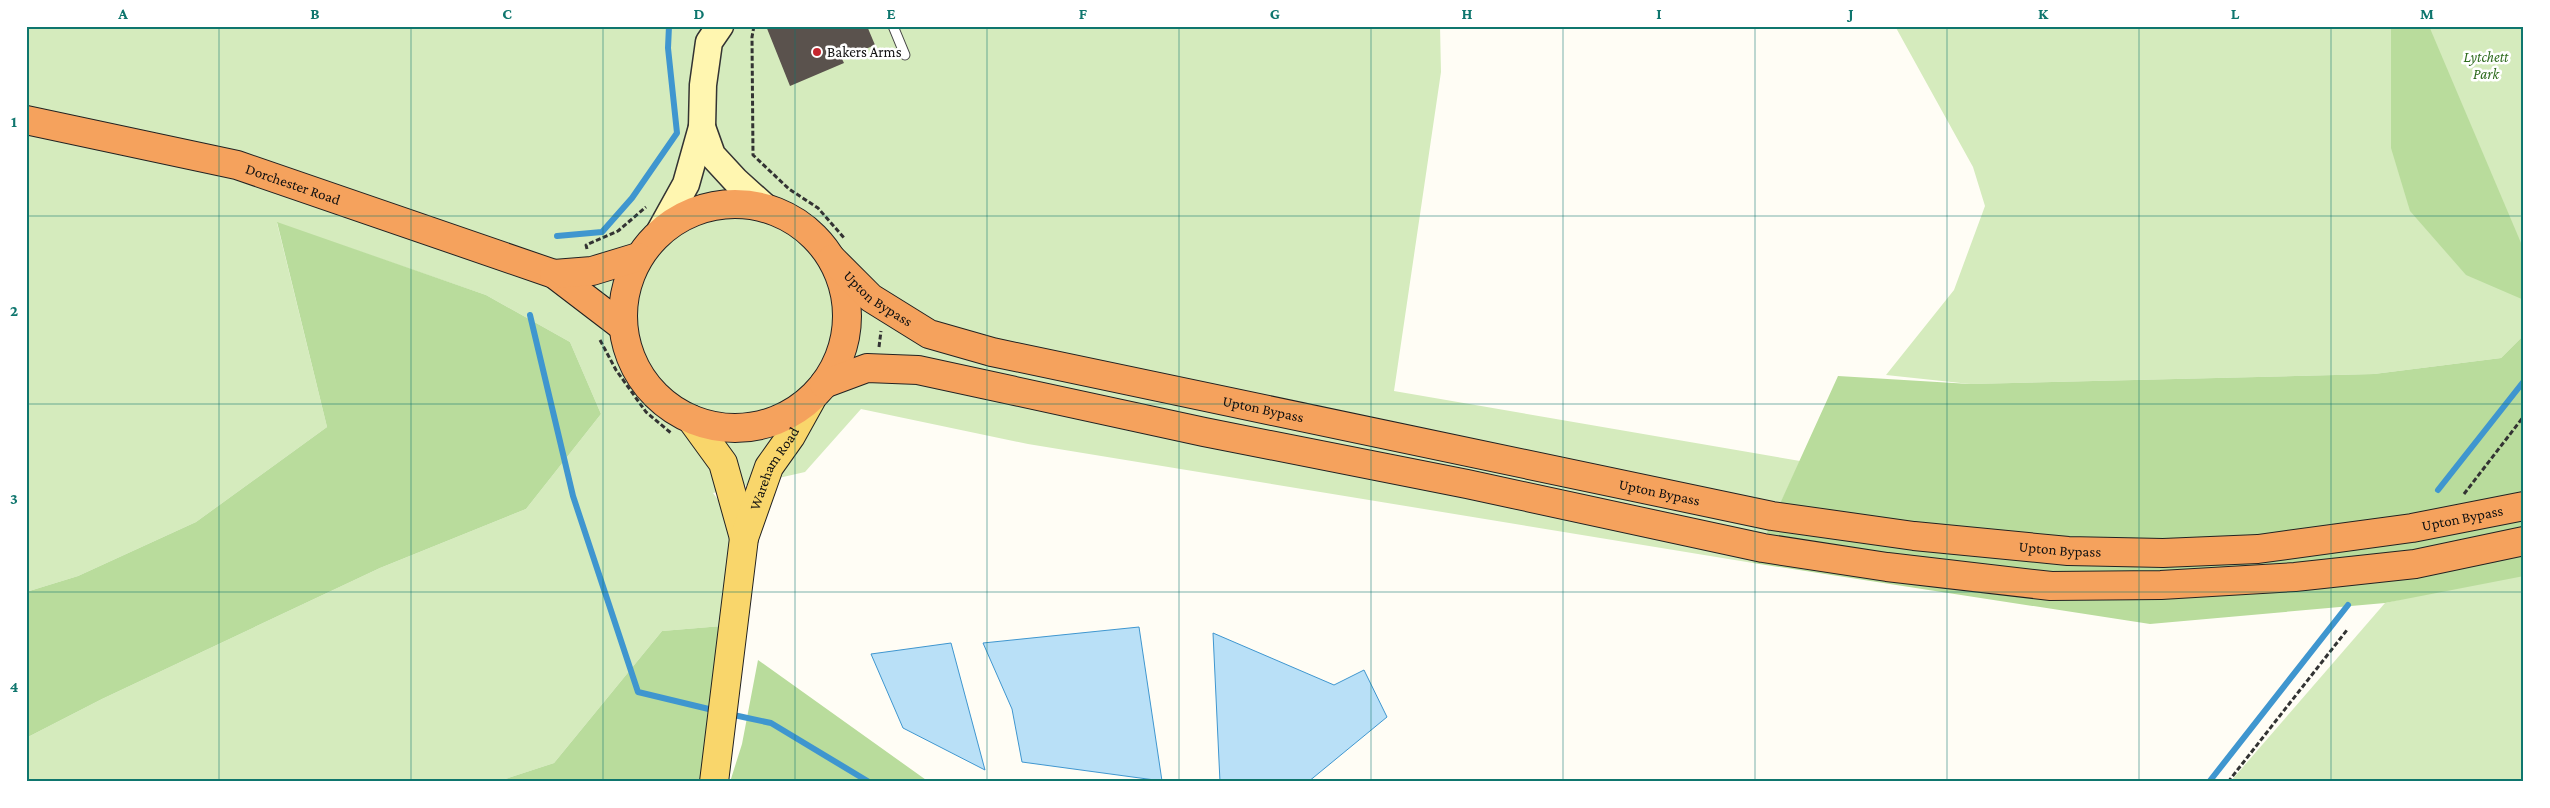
<svg xmlns="http://www.w3.org/2000/svg" width="2550" height="808" font-family="'Crimson Pro',serif">
<style>
.green{fill:#d5ebbd}
.forest{fill:#b9dc9c}
.water{fill:#b9e0f7;stroke:#3f96cf}
.lines{fill:none;stroke-linecap:round;stroke-linejoin:round}
.stream{stroke:#3f96cf;stroke-width:6}
.building{fill:#5a524d}
.lane-casing{stroke:#444;stroke-width:11}
.secondary-casing{stroke:#333;stroke-width:29}
.primary-casing{stroke:#222;stroke-width:30}
.highway-casing{stroke:#222;stroke-width:30}
.path{stroke:#333;stroke-width:3;stroke-dasharray:5 2.5;stroke-linecap:butt}
.lane{stroke:#fff;stroke-width:9}
.secondary{stroke:#fff6b0;stroke-width:26}
.primary{stroke:#f9d66b;stroke-width:28}
.highway{stroke:#f5a25d;stroke-width:28}
.grid{fill:none;stroke:#0f766e;stroke-width:1;stroke-opacity:0.55}
.poi-dot{fill:#c4262e;stroke:#fff;stroke-width:2}
.labels{text-anchor:middle;stroke-width:5;stroke-linejoin:round;paint-order:stroke}
.poi-label{font-size:15px;fill:#111;stroke:#fff;text-anchor:start}
.park-label{font-size:15px;font-style:italic;fill:#2f6b1f;stroke:#fff}
.street-label{font-size:15px;fill:#111;stroke:#fff}
.neatline{fill:none;stroke:#0f766e;stroke-width:2}
.grid-label{font-size:16px;text-anchor:middle;font-weight:bold;fill:#0f766e}
</style>
<rect width="100%" height="100%" fill="#fffdf5"/>
<g class="green">
<polygon points="26,26 1440,26 1441,72 1394,391 1800,461 1753,563 1028,444 861,409 805,472 713,493 729,514 730,543 722,626 662,631 554,763 496,782 26,782 26,738 102,699 380,568 526,509 601,414 570,342 486,295 277,223 327,427 196,522 78,576 26,592"/>
<polygon points="1895,26 2524,26 2524,335 2501,358 2374,374 1970,384 1886,375 1954,290 1985,206 1973,167"/>
<polygon points="2524,571 2524,782 2230,782 2385,603"/>
</g>
<g class="forest">
<polygon points="2391,26 2429,26 2524,250 2524,300 2466,275 2410,211 2391,148"/>
<polygon points="277,222 486,295 570,342 601,414 526,509 380,568 102,699 26,738 26,592 78,576 196,522 327,427"/>
<polygon points="2524,335 2524,576 2385,603 2150,624 1753,563 1838,376 1970,384 2374,374 2501,358"/>
<polygon points="722,626 702,782 496,782 554,763 662,631"/>
<polygon points="758,660 929,782 730,782 742,744"/>
</g>
<g class="water">
<polygon points="1139,627 1162,781 1022,762 1012,709 983,643"/>
<polygon points="1213,633 1334,685 1364,670 1387,717 1308,782 1220,782"/>
<polygon points="951,643 985,770 903,728 871,654"/>
</g>
<g class="lines">
<g class="stream">
<polyline points="557,236 602,232 632,198 677,133 668,48 669,26"/>
<polyline points="530,315 573,496 638,692 717,711"/>
<polyline points="2438,490 2524,381"/>
<polyline points="729,714 771,723 869,782"/>
<polyline points="2209,782 2348,605"/>
</g>
</g>
<polygon class="building" points="766,26 867,26 875,45 842,59 844,63 790,86"/>
<g class="lines">
<defs>
<polyline id="lane" points="893,26 905,55"/>
<g id="secondary">
<polyline points="702,127 712,155 736,181 765,207"/>
<polyline points="660,231 686,184 702,127 703,85 709,42 720,26"/>
</g>
<g id="primary">
<polyline points="691,419 723,463 744,538"/>
<path id="s1" d="M714,782L744,538L769,467L791,436L811,400"/>
</g>
<g id="highway">
<path id="s2" d="M26,120L237,165L554,274L622,326"/>
<circle cx="735" cy="316" r="112"/>
<path id="s3" d="M832,259L871,298L929,334L992,352L1772,516L1914,536L2068,551L2163,553L2258,549L2412,528L2524,506"/>
<polyline points="554,274 592,271 638,257"/>
<polyline points="824,384 867,368 918,370 1204,432 1467,484 1763,548 1887,567 2051,586 2161,585 2295,577 2415,564 2524,541"/>
</g>
</defs>
<use href="#lane" class="lane-casing"/>
<use href="#secondary" class="secondary-casing"/>
<use href="#primary" class="primary-casing"/>
<use href="#highway" class="highway-casing"/>
<g class="path">
<polyline points="754,26 752,37 753,155 789,189 818,208 845,239"/>
<polyline points="587,249 586,245 618,231 646,207"/>
<polyline points="600,340 616,370 646,412 671,433"/>
<polyline points="879,347 881,331"/>
<polyline points="2464,494 2524,416"/>
<polyline points="2228,782 2347,630"/>
</g>
<use href="#lane" class="lane"/>
<use href="#secondary" class="secondary"/>
<use href="#primary" class="primary"/>
<use href="#highway" class="highway"/>
</g>
<path class="grid" d="M219,26V782M411,26V782M603,26V782M795,26V782M987,26V782M1179,26V782M1371,26V782M1563,26V782M1755,26V782M1947,26V782M2139,26V782M2331,26V782M26,216H2524M26,404H2524M26,592H2524"/>
<circle class="poi-dot" cx="817" cy="52" r="5"/>
<g class="labels">
<g class="poi-label">
<text x="827" y="57">Bakers Arms</text>
</g>
<g class="park-label">
<text x="2486" y="62">Lytchett<tspan x="2486" dy="17">Park</tspan></text>
</g>
<g class="street-label">
<text dy="5" stroke="none"><textPath href="#s2" startOffset="275">Dorchester Road</textPath></text>
<text dy="5" stroke="none"><textPath href="#s3" startOffset="61">Upton Bypass</textPath></text>
<text dy="5" stroke="none"><textPath href="#s3" startOffset="466">Upton Bypass</textPath></text>
<text dy="5" stroke="none"><textPath href="#s1" startOffset="322">Wareham Road</textPath></text>
<text dy="5" stroke="none"><textPath href="#s3" startOffset="871">Upton Bypass</textPath></text>
<text dy="5" stroke="none"><textPath href="#s3" startOffset="1681">Upton Bypass</textPath></text>
<text dy="5" stroke="none"><textPath href="#s3" startOffset="1276">Upton Bypass</textPath></text>
</g>
</g>
<rect width="2550" height="808" fill="none" stroke="#ffffff" stroke-width="55"/>
<rect x="28" y="28" width="2494" height="752" class="neatline"/>
<g class="grid-label">
<text x="123" y="19">A</text>
<text x="315" y="19">B</text>
<text x="507" y="19">C</text>
<text x="699" y="19">D</text>
<text x="891" y="19">E</text>
<text x="1083" y="19">F</text>
<text x="1275" y="19">G</text>
<text x="1467" y="19">H</text>
<text x="1659" y="19">I</text>
<text x="1851" y="19">J</text>
<text x="2043" y="19">K</text>
<text x="2235" y="19">L</text>
<text x="2427" y="19">M</text>
<text x="14" y="127">1</text>
<text x="14" y="316">2</text>
<text x="14" y="504">3</text>
<text x="14" y="692">4</text>
</g>
</svg>
